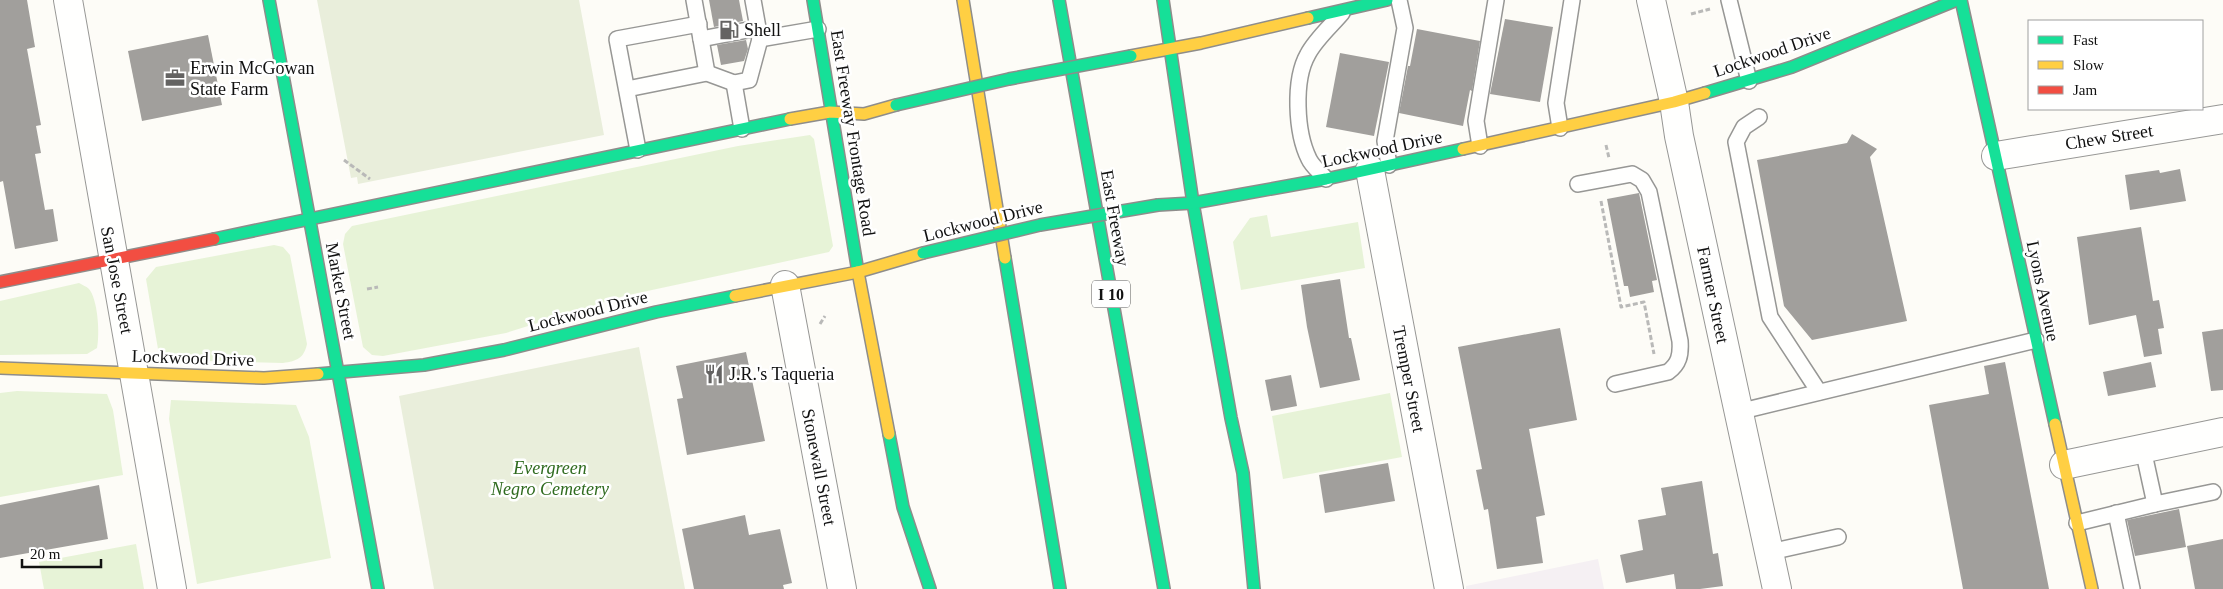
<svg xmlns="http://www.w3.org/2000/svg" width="2223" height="589" font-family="'Times New Roman',serif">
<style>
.industrial{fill:#f5f0f3}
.green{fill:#e7f3d7}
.cemetery{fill:#e9eedb}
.building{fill:#a19f9c}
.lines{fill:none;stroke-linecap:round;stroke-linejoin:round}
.lane-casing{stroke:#979795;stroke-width:18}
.street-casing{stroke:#979795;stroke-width:30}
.fast-casing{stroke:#8e8d8b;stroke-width:14}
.slow-casing{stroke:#8e8d8b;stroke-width:14}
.jam-casing{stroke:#8e8d8b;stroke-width:14}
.path{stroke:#b9b9b8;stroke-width:3;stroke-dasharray:5 2.5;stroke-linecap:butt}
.lane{stroke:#fffffe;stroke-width:15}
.street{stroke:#fffffe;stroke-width:28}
.fast{stroke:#16e098;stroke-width:11}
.slow{stroke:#ffcf43;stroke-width:11}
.jam{stroke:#f24e42;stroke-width:11}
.fast-bridge-casing{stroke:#8e8d8b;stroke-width:14;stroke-linecap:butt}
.fast-bridge{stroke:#16e098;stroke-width:11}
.labels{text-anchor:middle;stroke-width:5;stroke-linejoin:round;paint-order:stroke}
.shield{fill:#fff;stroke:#585858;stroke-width:1}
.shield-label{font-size:16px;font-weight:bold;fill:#111}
.poi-label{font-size:18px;fill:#111;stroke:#fff;text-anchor:start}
.street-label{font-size:18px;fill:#111;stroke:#fff}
.park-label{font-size:18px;font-style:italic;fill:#2f6b1f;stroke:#fff}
</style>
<rect width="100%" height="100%" fill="#fdfcf7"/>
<polygon class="industrial" points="1598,559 1604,589 1466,589 1466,586"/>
<g class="green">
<polygon points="810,135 814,139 833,246 829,252 624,296 506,333 383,356 372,355 363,347 343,244 345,234 352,226 738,146"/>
<polygon points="1267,215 1271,237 1358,222 1365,268 1241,290 1233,242 1250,218"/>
<path d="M274,245L283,247L290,255L307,344C304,358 297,361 283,363L168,360L163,357L158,349L146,279L156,267Z"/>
<path d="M79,283C82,285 86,286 89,289C98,300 100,334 97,348L87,354L0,355V301Z"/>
<polygon points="17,391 107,394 113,410 123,475 0,497 0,393"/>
<polygon points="1390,393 1402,457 1283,479 1272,416"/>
<polygon points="171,400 296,405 309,437 331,558 197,584 169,419"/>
<polygon points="136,544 144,589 44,589 39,562"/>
</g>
<g class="cemetery">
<polygon points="317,0 579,0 604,135 358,184 357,177 351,178"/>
<polygon points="639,347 685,589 434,589 399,396"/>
</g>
<g class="building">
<polygon points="0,0 27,0 35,47 27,49 41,125 36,126 41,153 35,154 45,210 53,209 58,241 15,249 3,181 0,182"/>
<polygon points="709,0 739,0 743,21 714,27"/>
<polygon points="1505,19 1553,27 1540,102 1490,94"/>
<polygon points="1417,29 1480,41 1472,91 1470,90 1463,126 1399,113 1408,66 1410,66"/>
<polygon points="208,35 222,105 142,121 128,51"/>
<polygon points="746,40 748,49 744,61 721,65 717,45"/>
<polygon points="1340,53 1389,62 1374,136 1326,127"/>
<polygon points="1852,134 1877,149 1870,157 1907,321 1812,340 1784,306 1757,160 1847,143"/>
<polygon points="2180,169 2186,201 2130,210 2125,175 2159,170 2160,173"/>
<polygon points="1639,193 1657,280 1652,281 1654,292 1630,297 1628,286 1624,286 1607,199"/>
<polygon points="2141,227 2153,301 2159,300 2164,328 2158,329 2162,354 2144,357 2136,315 2089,325 2077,237"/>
<polygon points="1340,279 1349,338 1351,338 1360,380 1320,388 1307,327 1301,285"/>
<polygon points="1560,328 1577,420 1529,429 1545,515 1536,517 1543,563 1497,569 1488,509 1484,510 1476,470 1482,469 1458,347"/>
<polygon points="2223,329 2223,390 2211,391 2202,332"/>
<polygon points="746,352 765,441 687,455 677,399 683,398 676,366"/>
<polygon points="2005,362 2049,589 1963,589 1929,405 1989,394 1984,366"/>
<polygon points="2151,362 2156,387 2108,396 2103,372"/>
<polygon points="1291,375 1297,406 1271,411 1265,380"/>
<polygon points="1388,463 1395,501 1325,513 1319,475"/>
<polygon points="1702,481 1713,554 1718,553 1723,586 1700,589 1676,589 1674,574 1626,583 1620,555 1643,550 1638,520 1666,515 1661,488"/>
<polygon points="99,485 108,539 0,558 0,505"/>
<polygon points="2179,509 2186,547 2135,556 2127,520"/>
<polygon points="745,515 749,535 780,529 792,583 783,585 784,589 694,589 682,529"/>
<polygon points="2223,539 2223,589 2195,589 2187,546"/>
</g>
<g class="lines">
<defs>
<g id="lane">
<polyline points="694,0 707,73"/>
<polyline points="753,0 760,39 818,29"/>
<polyline points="1729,0 1749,81"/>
<polyline points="701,39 758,28"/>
<polyline points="734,83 742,129"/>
<polyline points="627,89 707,73 734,83 749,80 760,39"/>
<polyline points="1759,117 1744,127 1736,142 1770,317 1819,392"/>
<polyline points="1560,128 1556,103 1572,0"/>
<polyline points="1480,146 1476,121 1496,0"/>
<polyline points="638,150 617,39 699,24"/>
<polyline points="1389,165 1385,141 1405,28 1399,0"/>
<path d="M1326,179C1321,173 1312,166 1309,159C1296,133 1293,80 1308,54C1316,39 1331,26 1342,13"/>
<path d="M1578,184L1632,174L1642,180L1649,192L1680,341C1681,355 1679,364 1668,372L1615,384"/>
<polyline points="1738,412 2036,340"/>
<polyline points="2155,504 2213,492"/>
<polyline points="2116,513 2132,589"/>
<polyline points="2077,523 2155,504 2143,449"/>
<polyline points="1770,552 1838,537"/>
</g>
<g id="street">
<polyline points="68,0 172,589"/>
<polyline points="1651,0 1674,102 1679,136 1777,589"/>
<polyline points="1996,156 2223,119"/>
<polyline points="1370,170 1449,589"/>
<polyline points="785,285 842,589"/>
<polyline points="2064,465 2223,432"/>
</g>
<g id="fast">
<polyline points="269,0 378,589"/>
<polyline points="813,0 858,272"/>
<polyline points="1059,0 1164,589"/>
<polyline points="1163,0 1193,203"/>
<polyline points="1961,0 2055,424"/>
<polyline points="1308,18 1387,0"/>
<polyline points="1705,93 1792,67 1957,0"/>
<polyline points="1193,203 1231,418 1243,473 1254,589"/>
<polyline points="1158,205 1193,203 1326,179 1463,149"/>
<polyline points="214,239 790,119"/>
<polyline points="1005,258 1060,589"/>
<polyline points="318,374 424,365 504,350 656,312 735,296"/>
<polyline points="889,434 903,507 930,589"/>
</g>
<g id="slow">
<polyline points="963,0 1005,258"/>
<polyline points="1131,56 1201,43 1308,18"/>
<polyline points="790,119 830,112 864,114 896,105"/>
<polyline points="1463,149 1674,102 1705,93"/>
<polyline points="858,272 889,434"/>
<polyline points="735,296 858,272 923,253"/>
<polyline points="0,368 264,378 318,374"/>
<polyline points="2055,424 2092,589"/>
</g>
<polyline id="jam" points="0,282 214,239"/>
</defs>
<use href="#lane" class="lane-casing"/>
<use href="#street" class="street-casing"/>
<use href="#fast" class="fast-casing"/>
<use href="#slow" class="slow-casing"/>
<use href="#jam" class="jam-casing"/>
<g class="path">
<polyline points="1691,14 1710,9"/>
<polyline points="1606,145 1609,158"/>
<polyline points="344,160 370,179"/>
<polyline points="1601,201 1621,307 1644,302 1654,354"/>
<polyline points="367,289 378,287"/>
<polyline points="820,324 825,316"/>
</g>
<use href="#lane" class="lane"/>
<use href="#street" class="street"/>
<use href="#fast" class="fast"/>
<use href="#slow" class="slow"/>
<use href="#jam" class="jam"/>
<defs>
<g id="fast-bridge">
<polyline points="896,105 1009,79 1131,56"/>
<polyline points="923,253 1040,225 1158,205"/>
</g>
</defs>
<use href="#fast-bridge" class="fast-bridge-casing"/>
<use href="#fast-bridge" class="fast-bridge"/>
</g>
<defs>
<symbol id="fuel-bare" viewBox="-9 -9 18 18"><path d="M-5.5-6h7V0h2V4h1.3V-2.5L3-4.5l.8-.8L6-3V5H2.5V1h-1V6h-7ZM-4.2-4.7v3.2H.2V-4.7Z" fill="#646362" stroke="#fff" stroke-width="2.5" paint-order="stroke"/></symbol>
<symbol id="office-bare" viewBox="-9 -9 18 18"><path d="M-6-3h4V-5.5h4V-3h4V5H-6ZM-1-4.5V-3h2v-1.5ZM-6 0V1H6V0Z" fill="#646362" stroke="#fff" stroke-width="2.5" paint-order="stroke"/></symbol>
<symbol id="restaurant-bare" viewBox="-9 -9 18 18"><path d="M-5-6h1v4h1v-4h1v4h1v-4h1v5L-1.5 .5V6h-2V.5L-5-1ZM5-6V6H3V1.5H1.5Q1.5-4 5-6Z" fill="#646362" stroke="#fff" stroke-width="2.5" paint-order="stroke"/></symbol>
</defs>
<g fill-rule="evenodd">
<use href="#fuel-bare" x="715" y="16" width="28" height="28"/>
<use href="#office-bare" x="161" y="64" width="28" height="28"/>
<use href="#restaurant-bare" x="700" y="360" width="28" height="28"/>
</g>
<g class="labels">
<rect class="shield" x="1092" y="280.5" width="38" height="27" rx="4"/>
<g class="shield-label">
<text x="1111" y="300">I 10</text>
</g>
<g class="poi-label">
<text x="744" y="36">Shell</text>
<text x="190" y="74">Erwin McGowan<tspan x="190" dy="21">State Farm</tspan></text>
<text x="729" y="380">J.R.'s Taqueria</text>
</g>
<g class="street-label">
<text transform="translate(1772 52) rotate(-19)" y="6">Lockwood Drive</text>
<text transform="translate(853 133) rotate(81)" y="6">East Freeway Frontage Road</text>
<text transform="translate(2109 137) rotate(-9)" y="6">Chew Street</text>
<text transform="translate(1382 149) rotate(-12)" y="6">Lockwood Drive</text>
<text transform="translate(1115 218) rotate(80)" y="6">East Freeway</text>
<text transform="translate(983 221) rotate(-14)" y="6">Lockwood Drive</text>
<text transform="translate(117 280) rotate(79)" y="6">San Jose Street</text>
<text transform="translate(341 291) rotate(79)" y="6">Market Street</text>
<text transform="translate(2043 291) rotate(78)" y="6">Lyons Avenue</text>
<text transform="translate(1713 295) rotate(78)" y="6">Farmer Street</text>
<text transform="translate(588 311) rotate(-14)" y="6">Lockwood Drive</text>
<text transform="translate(193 358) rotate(2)" y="6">Lockwood Drive</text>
<text transform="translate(1409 379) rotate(79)" y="6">Tremper Street</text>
<text transform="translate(819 467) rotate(79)" y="6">Stonewall Street</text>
</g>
<g class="park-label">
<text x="550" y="474">Evergreen<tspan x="550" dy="21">Negro Cemetery</tspan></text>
</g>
</g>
<rect x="2028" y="20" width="175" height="90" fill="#ffffff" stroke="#a0a0a0"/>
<rect x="2038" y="36" width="25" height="8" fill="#16e098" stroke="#a0a0a0"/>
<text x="2073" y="45" font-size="15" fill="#111111">Fast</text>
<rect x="2038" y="61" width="25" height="8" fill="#ffcf43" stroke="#a0a0a0"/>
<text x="2073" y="70" font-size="15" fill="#111111">Slow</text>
<rect x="2038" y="86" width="25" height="8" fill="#f24e42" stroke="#a0a0a0"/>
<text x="2073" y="95" font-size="15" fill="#111111">Jam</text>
<path d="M22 559v8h79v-8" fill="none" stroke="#111111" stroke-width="2.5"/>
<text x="30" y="559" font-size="15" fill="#111111" stroke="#ffffff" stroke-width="4" paint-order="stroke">20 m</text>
</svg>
